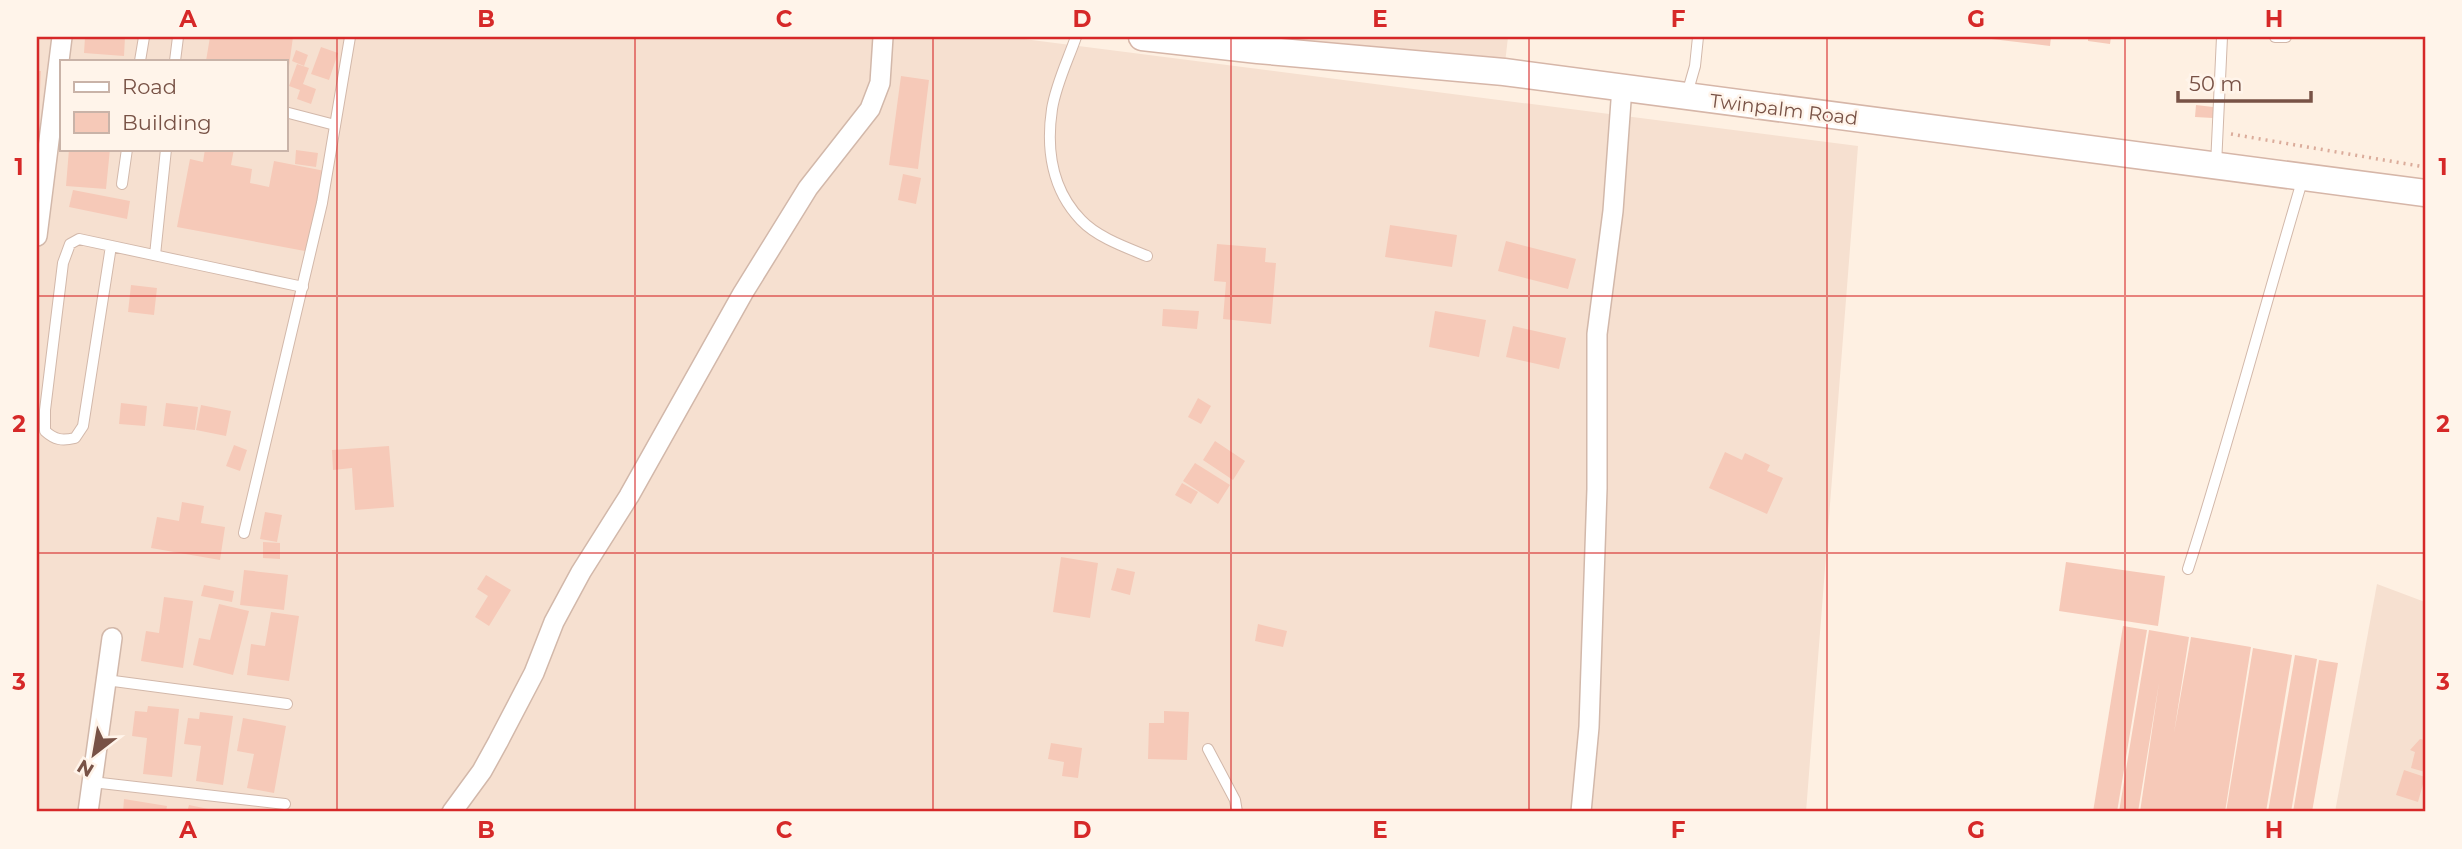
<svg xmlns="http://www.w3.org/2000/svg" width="2462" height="849" font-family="Montserrat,sans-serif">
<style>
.residential{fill:#f6e0d0;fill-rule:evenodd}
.building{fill:#f6c9b8}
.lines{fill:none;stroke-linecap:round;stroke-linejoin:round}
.service-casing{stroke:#d2b8aa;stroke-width:12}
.minor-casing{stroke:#d2b8aa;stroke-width:22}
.secondary-casing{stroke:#d6b6a8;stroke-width:29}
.path{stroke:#dbac9b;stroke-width:3.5;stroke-dasharray:2 5;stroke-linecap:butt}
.service{stroke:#fff;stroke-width:10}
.minor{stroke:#fff;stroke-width:19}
.secondary{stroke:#fff;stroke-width:26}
.grid{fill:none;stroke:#d62828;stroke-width:2;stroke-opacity:0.55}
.labels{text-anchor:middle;stroke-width:5;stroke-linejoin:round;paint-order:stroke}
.street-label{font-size:19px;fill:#785246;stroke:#fff4ea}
.neatline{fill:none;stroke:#d62828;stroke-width:2.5}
.grid-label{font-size:23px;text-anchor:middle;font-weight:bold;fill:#d62828}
</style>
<rect width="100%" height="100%" fill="#fef0e2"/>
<g class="residential">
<path d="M37,37H1009L1858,146L1806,812H37ZM61,61H285V149H61Z"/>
<polygon points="1142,37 1508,37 1504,72"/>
<polygon points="2377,584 2425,602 2425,812 2335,812"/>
</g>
<g class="building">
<polygon points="85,37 125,37 124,56 84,53"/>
<polygon points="210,37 293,37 287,81 285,61 206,61"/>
<polygon points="1983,37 2051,37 2050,46 1983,38"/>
<polygon points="2088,37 2111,37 2110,44 2088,41"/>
<polygon points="321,47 338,53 329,80 311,74"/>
<polygon points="296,50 308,55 304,66 292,61"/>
<polygon points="297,64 309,68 303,84 316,89 311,104 297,99 300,90 289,86"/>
<polygon points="37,71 41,71 39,113 37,113"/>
<polygon points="901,76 929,80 918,169 889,165"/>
<polygon points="2196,105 2213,107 2213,118 2195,117"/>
<polygon points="69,149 110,149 106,189 66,186"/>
<polygon points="205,149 234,149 231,165 252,169 250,183 269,187 274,161 325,171 310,252 177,227 190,159 203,162"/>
<polygon points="296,150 318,153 316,167 295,164"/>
<polygon points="903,174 921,178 916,204 898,200"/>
<polygon points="73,190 130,201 127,219 69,207"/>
<polygon points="1390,225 1457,235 1452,267 1385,257"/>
<polygon points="1506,241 1576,259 1568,289 1498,271"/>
<polygon points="1217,244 1266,248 1265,262 1276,263 1271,324 1223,319 1226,282 1214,281"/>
<polygon points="131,285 157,288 154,315 128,312"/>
<polygon points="1163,309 1199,311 1197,329 1162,326"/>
<polygon points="1435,311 1486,320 1479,357 1429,347"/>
<polygon points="1513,326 1566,338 1559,369 1506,357"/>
<polygon points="1198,398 1211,406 1201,424 1188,417"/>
<polygon points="121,403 147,406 145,426 119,424"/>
<polygon points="166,403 198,407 195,430 163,426"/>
<polygon points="201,405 231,411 226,436 196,430"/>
<polygon points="1215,441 1245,461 1233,480 1203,460"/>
<polygon points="234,445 247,450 240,471 226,466"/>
<polygon points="389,446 394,507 355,510 352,468 333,470 332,450"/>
<polygon points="1725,452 1742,460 1745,453 1770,465 1767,471 1783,478 1767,514 1709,488"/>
<polygon points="1195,463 1230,485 1218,504 1183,481"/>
<polygon points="1182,483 1198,492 1191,504 1175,495"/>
<polygon points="182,502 204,506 201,523 225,527 220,560 151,548 157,517 179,521"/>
<polygon points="265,512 282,515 277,542 260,539"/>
<polygon points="263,542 280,543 280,559 263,558"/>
<polygon points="1061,557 1098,563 1090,618 1053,612"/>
<polygon points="2066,562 2165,576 2158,626 2059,611"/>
<polygon points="1117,568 1135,572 1130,595 1111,590"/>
<polygon points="244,570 288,575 284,610 240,605"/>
<polygon points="486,575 511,590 489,626 475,617 488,596 477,589"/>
<polygon points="204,585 234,591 232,602 201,596"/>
<polygon points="164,597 193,601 183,668 141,661 146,631 159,633"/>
<polygon points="219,604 249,611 233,675 193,665 199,638 210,640"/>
<polygon points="271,612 299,616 289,681 247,675 251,644 265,646"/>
<polygon points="1258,624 1287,631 1283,647 1255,641"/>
<polygon points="2123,626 2147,630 2117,812 2093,812"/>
<polygon points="2149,630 2189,637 2174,733 2191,637 2251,647 2225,812 2140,812 2159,683 2138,812 2119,812"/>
<polygon points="2253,648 2292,655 2266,812 2226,812"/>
<polygon points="2295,655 2317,659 2291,812 2268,812"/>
<polygon points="2319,660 2338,663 2312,812 2293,812"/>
<polygon points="148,706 179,709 172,777 143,774 147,738 132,736 135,711 147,712"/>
<polygon points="1164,711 1189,712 1187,760 1148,759 1149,723 1164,723"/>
<polygon points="200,712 233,716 223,785 196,781 201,746 184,744 188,718 199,719"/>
<polygon points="243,718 286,726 274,793 247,788 254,754 237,751"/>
<polygon points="2420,739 2425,740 2425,772 2411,768 2415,752 2410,750"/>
<polygon points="1051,743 1082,748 1078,778 1062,776 1064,762 1048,759"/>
<polygon points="2404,770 2425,777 2418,802 2396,795"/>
<polygon points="124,799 167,806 166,812 123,812"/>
<polygon points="189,805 218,811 218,812 187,812"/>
</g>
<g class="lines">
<defs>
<g id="service">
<path d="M1076,37C1068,60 1056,84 1052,109C1046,149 1052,190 1081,220C1097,237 1125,247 1147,256"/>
<polyline points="2275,37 2286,37"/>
<polyline points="140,61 144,37"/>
<polyline points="175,61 178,37"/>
<polyline points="1687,94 1695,66 1698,37"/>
<polyline points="285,112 335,125"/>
<polyline points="2216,165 2222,37"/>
<polyline points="122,184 127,149"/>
<path d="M111,246L83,426L75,438C62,441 55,440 45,431V410L63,263L70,244L79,239C154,255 228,271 303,287"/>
<polyline points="155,255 166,149"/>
<polyline points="244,533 322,203 350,37"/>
<path d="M2188,569C2230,439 2264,308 2303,178"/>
<polyline points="106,680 287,704"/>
<polyline points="1208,749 1235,800 1237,812"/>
<polyline points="92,782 285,804"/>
</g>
<g id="minor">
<polyline points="37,236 62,37"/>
<polyline points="88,812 112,638"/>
<polyline points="452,812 482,771 498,742 534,673 554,622 581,572 629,496 743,293 808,188 870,109 880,83 883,37"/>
<polyline points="1581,812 1589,727 1597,489 1597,334 1613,211 1622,87"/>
</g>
<polyline id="secondary" points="1142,37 1258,50 1504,72 2425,193"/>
</defs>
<use href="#service" class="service-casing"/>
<use href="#minor" class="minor-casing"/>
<use href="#secondary" class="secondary-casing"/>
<polyline class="path" points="2231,134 2425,167"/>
<use href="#service" class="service"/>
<use href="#minor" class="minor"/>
<use href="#secondary" class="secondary"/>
</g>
<path class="grid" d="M337,37V812M635,37V812M933,37V812M1231,37V812M1529,37V812M1827,37V812M2125,37V812M37,296H2425M37,553H2425"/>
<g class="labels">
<g class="street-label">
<text transform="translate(1784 109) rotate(7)" y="7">Twinpalm Road</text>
</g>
</g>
<rect width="2462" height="849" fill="none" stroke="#fff4ea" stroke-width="77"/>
<rect x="60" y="60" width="228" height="91" fill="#fff4ea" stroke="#c9b3a8" stroke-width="2"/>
<rect x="74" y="82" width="35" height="10" fill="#ffffff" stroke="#c9b3a8" stroke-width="2"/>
<text x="122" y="94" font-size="21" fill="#785246">Road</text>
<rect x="74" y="112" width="35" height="21" fill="#f6c9b8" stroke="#c9b3a8" stroke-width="2"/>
<text x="122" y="130" font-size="21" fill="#785246">Building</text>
<g transform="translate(94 754) rotate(211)" stroke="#fff4ea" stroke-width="5" paint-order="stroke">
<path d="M0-5L12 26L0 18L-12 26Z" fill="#785246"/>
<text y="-10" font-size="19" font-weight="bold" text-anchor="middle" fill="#785246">N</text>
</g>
<path d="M2178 91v10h133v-10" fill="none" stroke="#785246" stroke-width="3.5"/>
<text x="2189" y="91" font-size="21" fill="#785246" stroke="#fff4ea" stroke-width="5" paint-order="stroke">50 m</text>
<rect x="38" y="38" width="2386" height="772" class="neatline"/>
<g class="grid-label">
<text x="188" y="27">A</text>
<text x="486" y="27">B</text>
<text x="784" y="27">C</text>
<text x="1082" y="27">D</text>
<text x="1380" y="27">E</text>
<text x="1678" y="27">F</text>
<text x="1976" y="27">G</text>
<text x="2274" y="27">H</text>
<text x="19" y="175">1</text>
<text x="2443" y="175">1</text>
<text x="19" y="432">2</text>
<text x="2443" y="432">2</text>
<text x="19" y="690">3</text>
<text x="2443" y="690">3</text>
<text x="188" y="838">A</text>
<text x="486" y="838">B</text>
<text x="784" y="838">C</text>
<text x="1082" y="838">D</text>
<text x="1380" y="838">E</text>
<text x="1678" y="838">F</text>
<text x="1976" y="838">G</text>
<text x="2274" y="838">H</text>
</g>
</svg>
